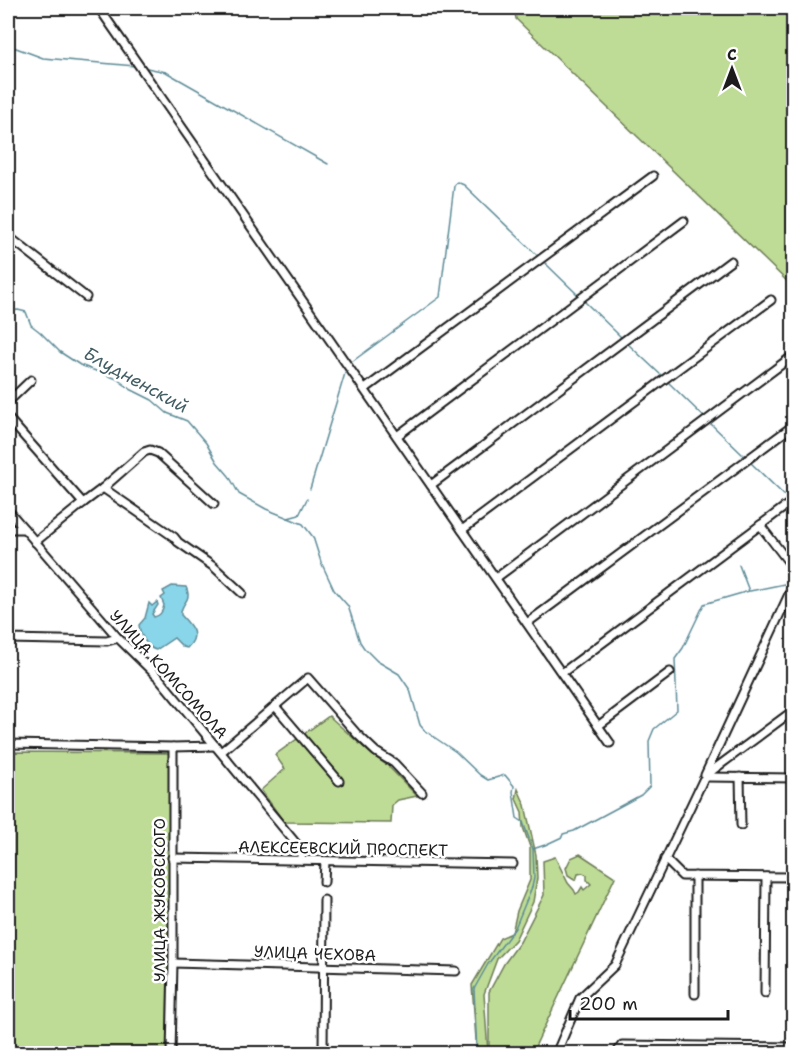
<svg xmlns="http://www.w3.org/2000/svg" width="801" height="1061" font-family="'Shantell Sans',sans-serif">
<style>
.green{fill:#bedc95;stroke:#6d7c58;stroke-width:1.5}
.water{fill:#89d5e9;stroke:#5d8b97;stroke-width:1.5}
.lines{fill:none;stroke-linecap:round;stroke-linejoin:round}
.stream{stroke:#5d8b97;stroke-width:1.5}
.minor-casing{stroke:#1c1c1c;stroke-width:11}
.minor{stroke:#fff;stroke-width:7}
.labels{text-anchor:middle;stroke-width:5;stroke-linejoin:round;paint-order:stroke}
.street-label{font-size:16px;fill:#1c1c1c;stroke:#fff}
.water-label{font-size:18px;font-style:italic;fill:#425d64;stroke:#fff}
</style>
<rect width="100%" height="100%" fill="#fff"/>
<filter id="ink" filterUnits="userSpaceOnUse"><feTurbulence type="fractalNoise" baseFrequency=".0167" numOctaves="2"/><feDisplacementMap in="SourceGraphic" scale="12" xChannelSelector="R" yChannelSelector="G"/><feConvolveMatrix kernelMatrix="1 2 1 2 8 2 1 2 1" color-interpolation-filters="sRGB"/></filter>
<g filter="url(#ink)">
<g class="green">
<polygon points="514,8 793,8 793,287 516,19"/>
<polygon points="329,716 372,755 388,766 417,796 398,800 392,805 391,823 284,822 261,790 285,769 275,755"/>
<polygon points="8,752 170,753 167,1053 8,1054"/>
<polygon points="518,789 525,805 536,855 537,878 533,902 515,940 497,959 484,994 488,1053 477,1053 472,985 500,938 512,933 517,911 530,880 530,847 523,827 522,812 516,799"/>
<polygon points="580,854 615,877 532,1053 489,1053 489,992 504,964 520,942 544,895 543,861 555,857 568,883 574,890 576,894 579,892 582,887 584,890 591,884 587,880 587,875 583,873 578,874 576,880 568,875 566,868 571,858"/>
</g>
<path class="water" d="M172,586L186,587C193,602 180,602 181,615C191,626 201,635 187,648L183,647L174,638L156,650C147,648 140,635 139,625L145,618L149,603L152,606L157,602L158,605L152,614L154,617C160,616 163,611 164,605L161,598L165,595L163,591Z"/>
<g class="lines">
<g class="stream">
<polyline points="8,45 43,58 135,66"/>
<polyline points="147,68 166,72 328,164"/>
<polyline points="545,263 578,295"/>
<polyline points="585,302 622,338"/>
<polyline points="8,311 18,310 26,312 31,325 40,332 60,352 80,365 117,379 130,389 152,400 167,413 187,421 206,443 217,462 229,476 239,494 266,509 303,524 313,537 321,562 334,590 348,606 360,642 364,648 377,661 399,674 410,690 420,725 425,731 456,752 480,775 488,780 505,775 514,786 513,792 517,818 523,822 533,849 534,878 532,887 515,928 488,964 474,989 477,1054"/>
<polyline points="628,344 662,376"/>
<polyline points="353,361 440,297 454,186 457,182 464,185 538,256"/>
<polyline points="669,383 704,417"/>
<polyline points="711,424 744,456"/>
<polyline points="750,462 788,499"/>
<polyline points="310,489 346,370"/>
<polyline points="288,518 299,515 307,499"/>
<polyline points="750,591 794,582"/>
<polyline points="533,849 545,845 562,837 563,834 574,831 641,795 650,786 649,741 654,729 677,710 675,659 683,648 704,604 749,591 739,565"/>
</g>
<defs>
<g id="minor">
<polyline points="99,8 610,743"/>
<polyline points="8,236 86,297"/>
<polyline points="365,389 653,176"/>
<polyline points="8,402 31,380"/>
<polyline points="8,418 83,503 103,488 174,537 178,542 214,567 242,593"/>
<polyline points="397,436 684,221"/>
<polyline points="431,485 731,261"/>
<polyline points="103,488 144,452 150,450 158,453 214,504"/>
<polyline points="8,510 118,638 159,678 299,847 302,860"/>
<polyline points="760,525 790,564"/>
<polyline points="8,529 24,529"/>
<polyline points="462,530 771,300"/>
<polyline points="35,542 83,503"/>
<polyline points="496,578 794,355"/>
<polyline points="527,623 794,425"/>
<polyline points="8,639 107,641 118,638"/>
<polyline points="562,673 794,500"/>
<polyline points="275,706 339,781"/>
<polyline points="598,726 670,672"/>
<polyline points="8,744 173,747 216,746"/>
<polyline points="221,752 308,678 357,734 376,752 394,763 422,793"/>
<polyline points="705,775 790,592"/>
<polyline points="706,777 794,778"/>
<polyline points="740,777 741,825"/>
<polyline points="172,858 513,864"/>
<polyline points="665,859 682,876 794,877"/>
<polyline points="324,882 325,861"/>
<polyline points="173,963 456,971"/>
<polyline points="765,993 766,877"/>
<polyline points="695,994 695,876"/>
<polyline points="171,1054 173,963 173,747"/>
<polyline points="323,1054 324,900"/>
<polyline points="556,1054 580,998 615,965 703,780 713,770 794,710"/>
<polyline points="616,1054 622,1045 794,1047"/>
</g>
</defs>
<use href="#minor" class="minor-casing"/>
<use href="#minor" class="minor"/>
</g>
</g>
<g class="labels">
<g class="street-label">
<text transform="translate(169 674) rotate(48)" y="6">УЛИЦА КОМСОМОЛА</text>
<text transform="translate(343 848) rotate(1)" y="6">АЛЕКСЕЕВСКИЙ ПРОСПЕКТ</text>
<text transform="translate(159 900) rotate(-90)" y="6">УЛИЦА ЖУКОВСКОГО</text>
<text transform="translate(315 953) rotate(2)" y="6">УЛИЦА ЧЕХОВА</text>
</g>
<g class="water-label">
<text transform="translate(136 380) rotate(29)" y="6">Блудненский</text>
</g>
</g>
<rect width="801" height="1061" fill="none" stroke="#fff" stroke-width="30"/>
<rect x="15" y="15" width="771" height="1031" fill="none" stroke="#1c1c1c" stroke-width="2" filter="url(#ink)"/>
<g transform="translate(732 69)" stroke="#ffffff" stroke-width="4.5" paint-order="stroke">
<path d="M0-4.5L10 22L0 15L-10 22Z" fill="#1c1c1c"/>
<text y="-9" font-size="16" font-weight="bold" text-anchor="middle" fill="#1c1c1c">С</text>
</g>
<path d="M570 1010v9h158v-9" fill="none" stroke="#1c1c1c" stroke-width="3"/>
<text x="579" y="1010" font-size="18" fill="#1c1c1c" stroke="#ffffff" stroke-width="4.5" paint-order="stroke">200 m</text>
</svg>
